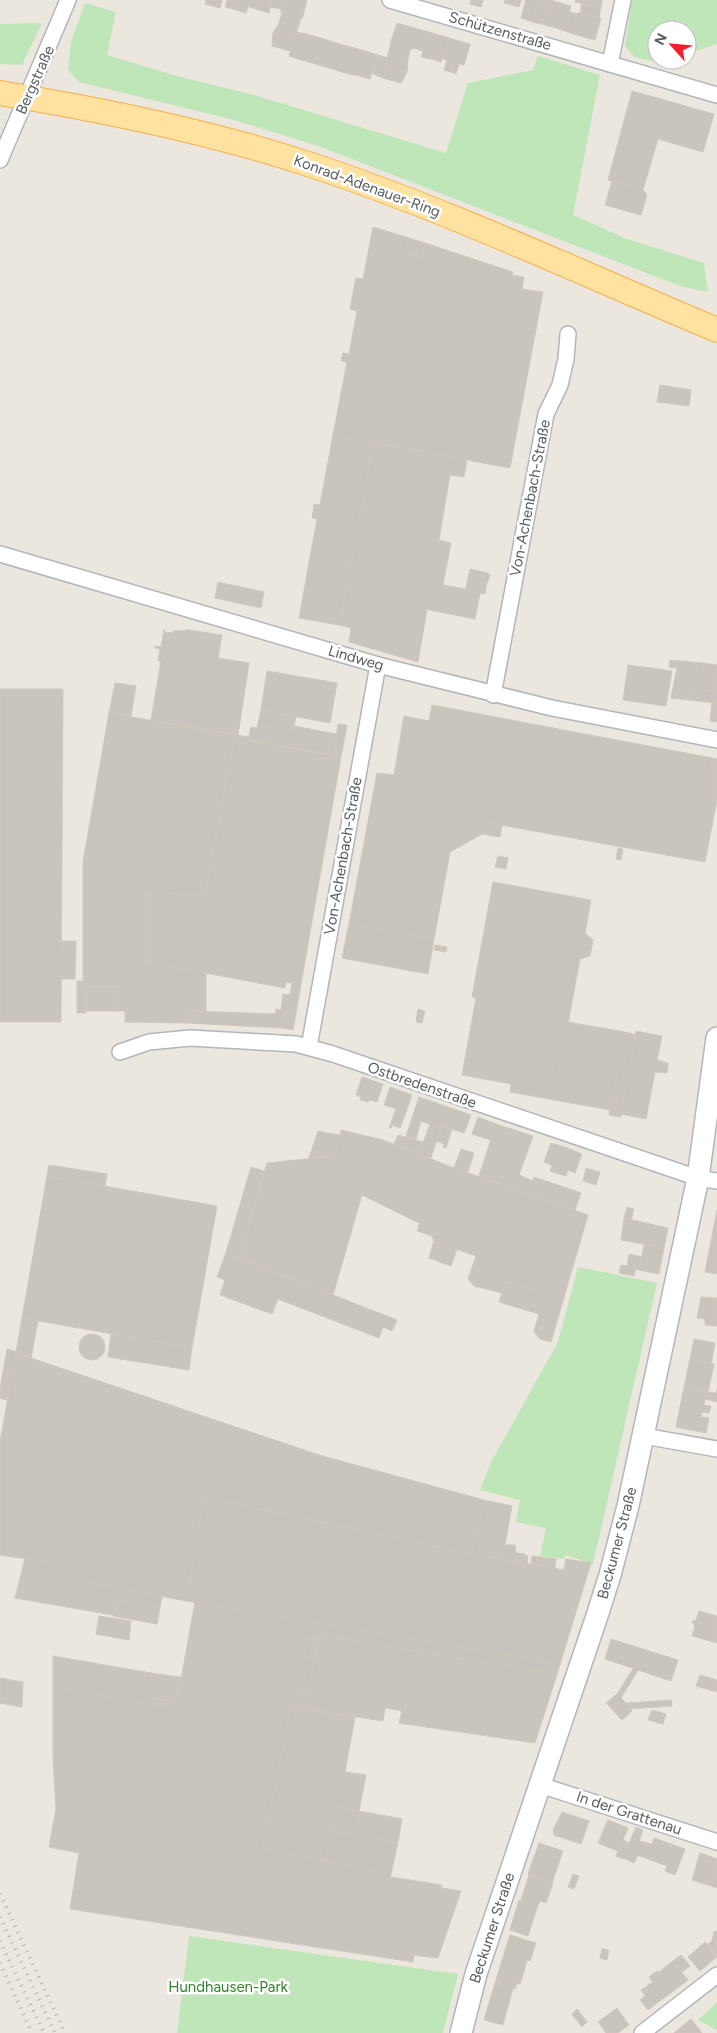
<svg xmlns="http://www.w3.org/2000/svg" width="717" height="2033" font-family="Figtree,sans-serif">
<style>
.green{fill:#bfe6b8}
.building{fill:#c9c4bd;stroke:#d1c7bc}
.lines{fill:none;stroke-linecap:round;stroke-linejoin:round}
.street-casing{stroke:#b1b6bb;stroke-width:18}
.secondary-casing{stroke:#b0b6bb;stroke-width:24}
.primary-casing{stroke:#faad49;stroke-width:26}
.street{stroke:#fff;stroke-width:15}
.secondary{stroke:#fff;stroke-width:21}
.primary{stroke:#ffe1a0;stroke-width:24}
.rail{stroke:#afb0b1;stroke-width:4;stroke-dasharray:1 6;stroke-linecap:butt}
.labels{text-anchor:middle;stroke-width:5;stroke-linejoin:round;paint-order:stroke}
.street-label{font-size:15px;fill:#575d61;stroke:#fff}
.park-label{font-size:15px;fill:#37822e;stroke:#fff}
</style>
<rect width="100%" height="100%" fill="#ece7de"/>
<g class="green">
<polygon points="632,0 717,0 717,44 687,54 687,30 657,30 657,60 670,60 661,63 634,57 625,46"/>
<polygon points="85,3 116,12 107,55 177,76 254,95 446,153 468,83 533,70 538,56 600,75 573,215 627,239 704,263 708,292 680,286 321,147 234,120 79,82 68,70 71,42"/>
<polygon points="42,23 22,65 0,64 0,24"/>
<polygon points="578,1267 657,1283 593,1564 565,1555 564,1559 540,1556 546,1528 516,1522 520,1500 480,1490 491,1462 558,1342"/>
<polygon points="189,1936 458,1974 443,2033 177,2033"/>
<polygon points="717,2002 717,2030 698,2020"/>
</g>
<g class="building">
<polygon points="206,0 222,0 220,8 205,4"/>
<polygon points="227,0 239,0 236,10 225,7"/>
<polygon points="239,0 250,0 246,13 236,10"/>
<polygon points="250,0 261,0 259,10 249,7"/>
<polygon points="261,0 272,0 269,13 259,10"/>
<polygon points="272,0 283,0 281,9 270,7"/>
<polygon points="283,0 307,0 302,19 282,13 280,10"/>
<polygon points="471,0 483,0 481,7 470,4"/>
<polygon points="505,0 521,0 519,7 504,3"/>
<polygon points="526,0 538,0 532,22 521,18"/>
<polygon points="538,0 550,0 542,24 532,22"/>
<polygon points="550,0 561,3 552,27 542,24"/>
<polygon points="576,0 602,0 601,7 575,2"/>
<polygon points="561,3 571,6 562,30 552,27"/>
<polygon points="581,4 601,7 599,18 581,13"/>
<polygon points="568,11 577,14 573,34 562,30"/>
<polygon points="580,12 601,18 595,40 573,34 577,14"/>
<polygon points="282,13 301,18 298,28 279,23"/>
<polygon points="279,23 298,28 294,39 273,33"/>
<polygon points="397,23 418,29 413,48 410,50 390,44"/>
<polygon points="418,29 429,32 423,51 413,48"/>
<polygon points="296,32 306,34 298,59 289,56"/>
<polygon points="429,32 439,35 431,59 421,57"/>
<polygon points="273,33 294,39 290,51 272,46"/>
<polygon points="306,34 317,37 309,62 298,59"/>
<polygon points="439,35 449,38 441,62 431,59"/>
<polygon points="317,37 327,40 319,65 309,62"/>
<polygon points="449,38 459,41 451,72 444,70 447,60 443,59"/>
<polygon points="327,40 337,43 329,68 319,65"/>
<polygon points="459,41 470,44 464,65 459,64 456,74 451,72"/>
<polygon points="337,43 347,46 339,71 329,68"/>
<polygon points="391,44 410,50 408,60 388,54"/>
<polygon points="347,46 358,49 349,74 339,71"/>
<polygon points="358,49 368,52 360,76 349,74"/>
<polygon points="368,52 378,55 370,79 360,76"/>
<polygon points="388,54 408,60 407,72 386,66"/>
<polygon points="378,55 388,58 383,78 373,74"/>
<polygon points="386,66 407,72 401,83 383,78"/>
<polygon points="632,91 714,114 703,152 658,139 643,190 608,180"/>
<polygon points="612,181 643,190 647,195 641,215 605,205"/>
<polygon points="373,227 409,238 406,253 422,257 425,243 513,272 512,275 524,277 522,289 543,292 510,468 333,435 347,362 341,361 343,353 349,354 357,311 350,309 356,278 363,279"/>
<polygon points="409,238 425,243 422,257 406,253"/>
<polygon points="660,385 691,390 689,406 657,402"/>
<polygon points="333,435 374,443 339,625 299,618 317,519 312,518 314,504 320,505"/>
<polygon points="374,443 467,460 464,477 450,475 418,662 349,642 351,628 339,625"/>
<polygon points="438,540 451,543 443,585 466,589 467,583 486,586 485,594 480,593 475,619 425,609"/>
<polygon points="470,569 488,573 490,575 486,586 467,583"/>
<polygon points="218,582 264,592 261,608 215,598"/>
<polygon points="164,629 165,632 173,633 173,631 189,630 222,635 218,658 249,663 238,735 151,720 161,661 158,661 160,649 155,648 155,646 161,647"/>
<polygon points="670,660 703,663 703,671 717,673 717,692 690,690 689,700 671,698 677,668 669,667"/>
<polygon points="703,663 717,665 717,673 703,671"/>
<polygon points="628,665 672,671 666,706 623,700"/>
<polygon points="267,671 337,683 330,723 261,710"/>
<polygon points="115,683 136,686 131,716 109,713"/>
<polygon points="0,689 63,689 61,1022 0,1022"/>
<polygon points="690,690 717,692 717,703 689,700"/>
<polygon points="712,702 717,703 717,722 710,721"/>
<polygon points="432,705 712,758 710,769 717,771 717,800 705,862 484,822 482,834 450,852 434,939 349,924 377,773 394,775 404,716 429,721"/>
<polygon points="261,710 296,717 294,726 336,734 334,755 296,748 299,731 267,726 267,730 257,728"/>
<polygon points="109,713 235,735 205,895 146,893 146,962 206,973 206,1011 187,1011 187,1023 125,1022 125,1011 118,1011 118,987 83,987 83,862"/>
<polygon points="338,724 347,725 341,757 334,755"/>
<polygon points="267,726 299,731 296,748 248,740 251,727 267,730"/>
<polygon points="235,735 248,737 248,740 341,757 301,984 286,982 285,988 146,962 146,893 205,895"/>
<polygon points="712,758 717,759 717,771 710,769"/>
<polygon points="484,822 502,825 500,837 482,834"/>
<polygon points="618,848 623,849 621,860 616,859"/>
<polygon points="498,856 508,858 506,869 495,867"/>
<polygon points="493,882 591,900 585,933 593,940 590,956 580,959 554,1100 510,1092 511,1084 462,1075 476,998 472,997"/>
<polygon points="349,924 434,939 428,974 342,958"/>
<polygon points="62,941 76,941 75,979 61,979"/>
<polygon points="435,945 447,947 446,952 434,950"/>
<polygon points="77,981 83,981 83,987 86,987 86,1013 77,1013"/>
<polygon points="292,983 301,984 296,1013 281,1010 283,994 290,995"/>
<rect x="86" y="987" width="32" height="24"/>
<polygon points="276,1009 285,1011 282,1028 187,1023 187,1011 275,1014"/>
<polygon points="418,1009 425,1011 422,1023 416,1022"/>
<polygon points="285,1011 296,1013 293,1030 282,1028"/>
<polygon points="568,1022 625,1032 611,1110 554,1100"/>
<polygon points="636,1031 662,1036 657,1060 668,1063 667,1073 655,1072 646,1119 621,1114"/>
<polygon points="625,1032 636,1035 623,1102 612,1100"/>
<polygon points="362,1077 383,1084 377,1102 369,1100 368,1102 360,1100 361,1097 356,1095"/>
<polygon points="390,1087 412,1095 406,1112 384,1105"/>
<polygon points="419,1097 448,1107 441,1128 412,1118"/>
<polygon points="612,1100 623,1102 621,1117 609,1115"/>
<polygon points="448,1107 471,1115 464,1133 442,1126"/>
<polygon points="396,1109 406,1112 400,1128 392,1125 391,1128 389,1128"/>
<polygon points="478,1117 496,1124 491,1140 472,1134"/>
<polygon points="412,1118 421,1121 416,1139 406,1136"/>
<polygon points="430,1124 441,1128 431,1158 419,1154"/>
<polygon points="496,1124 533,1136 514,1189 479,1176"/>
<polygon points="442,1126 452,1129 446,1148 443,1147 444,1144 437,1141"/>
<polygon points="341,1130 383,1140 454,1168 588,1215 551,1342 540,1339 553,1295 505,1282 502,1293 474,1286 468,1279 476,1256 434,1241 432,1236 436,1227 417,1222 362,1195 333,1295 240,1258 267,1163 335,1156"/>
<polygon points="318,1131 327,1133 321,1157 309,1158"/>
<polygon points="327,1133 340,1135 335,1156 321,1157"/>
<polygon points="398,1135 423,1142 419,1154 394,1144"/>
<polygon points="551,1143 565,1147 556,1173 550,1171 552,1165 544,1162"/>
<polygon points="565,1147 582,1154 575,1173 568,1170 566,1176 556,1173"/>
<polygon points="461,1149 474,1153 468,1172 454,1168"/>
<polygon points="49,1165 107,1174 105,1186 47,1176"/>
<polygon points="251,1167 264,1171 240,1258 226,1253"/>
<polygon points="586,1168 600,1172 596,1185 583,1181"/>
<polygon points="519,1175 533,1181 534,1177 581,1193 575,1210 514,1189"/>
<polygon points="47,1176 217,1206 192,1348 22,1318"/>
<polygon points="627,1207 634,1209 631,1220 624,1218"/>
<polygon points="717,1210 717,1274 705,1272"/>
<polygon points="624,1218 668,1228 664,1248 621,1240"/>
<polygon points="420,1222 436,1227 432,1236 417,1231"/>
<polygon points="434,1241 457,1249 451,1266 429,1258"/>
<polygon points="644,1245 664,1248 659,1274 639,1270"/>
<polygon points="226,1253 397,1320 392,1331 383,1327 379,1338 278,1299 272,1314 220,1295 225,1280 217,1277"/>
<polygon points="629,1254 642,1257 639,1270 627,1266"/>
<polygon points="621,1265 636,1268 634,1276 619,1273"/>
<polygon points="505,1282 553,1295 540,1339 534,1331 539,1314 499,1302"/>
<polygon points="701,1297 717,1298 717,1326 705,1325 705,1319 697,1318"/>
<polygon points="22,1318 38,1321 31,1358 16,1352"/>
<circle cx="92" cy="1347" r="13"/>
<polygon points="111,1334 192,1348 189,1370 108,1357"/>
<polygon points="694,1339 715,1343 711,1364 690,1359"/>
<polygon points="7,1349 18,1352 16,1353 12,1374 3,1372"/>
<polygon points="16,1353 319,1455 484,1500 471,1554 204,1497 186,1601 76,1580 71,1574 67,1565 0,1555 0,1442"/>
<polygon points="690,1359 714,1364 708,1392 684,1387"/>
<polygon points="3,1372 12,1374 10,1385 1,1383"/>
<polygon points="1,1383 10,1385 7,1400 0,1398"/>
<polygon points="684,1387 706,1392 704,1405 711,1406 709,1413 702,1412 701,1417 709,1418 706,1433 676,1427"/>
<polygon points="717,1389 717,1402 705,1399 706,1392 716,1393"/>
<polygon points="204,1497 467,1553 564,1570 566,1559 591,1563 560,1664 186,1601"/>
<polygon points="484,1500 512,1506 505,1545 515,1545 516,1553 525,1554 528,1557 527,1563 471,1554"/>
<polygon points="532,1556 556,1559 555,1568 531,1564"/>
<polygon points="25,1558 67,1565 71,1574 76,1580 162,1596 160,1607 117,1600 113,1615 15,1598"/>
<polygon points="117,1600 160,1607 157,1624 113,1616"/>
<polygon points="195,1602 560,1664 557,1674 318,1635 317,1639 307,1638 304,1656 314,1658 309,1689 301,1688 298,1708 291,1707 263,1848 391,1874 390,1877 442,1885 441,1888 461,1891 438,1958 414,1955 413,1962 70,1909 79,1853 49,1847 56,1809 53,1757 53,1687 166,1707 167,1701 177,1702"/>
<polygon points="699,1611 717,1616 717,1643 692,1636 695,1626 692,1622 696,1620"/>
<polygon points="99,1616 131,1621 129,1640 96,1634"/>
<polygon points="318,1635 557,1674 535,1743 399,1723 402,1711 385,1708 383,1721 306,1709"/>
<polygon points="307,1638 317,1639 314,1658 304,1656"/>
<polygon points="611,1639 678,1660 671,1681 605,1659"/>
<polygon points="53,1656 157,1674 153,1698 167,1701 166,1707 53,1687"/>
<polygon points="633,1669 638,1670 621,1698 626,1703 614,1704 614,1710 631,1709 632,1711 622,1720 606,1703 617,1694"/>
<polygon points="157,1674 181,1677 177,1702 153,1698"/>
<polygon points="700,1675 717,1680 717,1692 696,1686"/>
<polygon points="0,1678 23,1682 22,1707 0,1703"/>
<polygon points="301,1688 309,1689 306,1709 298,1708"/>
<polygon points="671,1700 672,1706 614,1710 614,1704"/>
<polygon points="291,1707 355,1717 345,1772 366,1775 359,1811 337,1807 326,1861 263,1848"/>
<polygon points="652,1710 666,1714 663,1724 648,1720"/>
<polygon points="337,1807 359,1811 355,1835 332,1831"/>
<polygon points="359,1811 402,1819 398,1842 355,1835"/>
<polygon points="562,1812 589,1821 581,1844 554,1835 553,1830"/>
<polygon points="608,1820 628,1828 618,1851 598,1843"/>
<polygon points="636,1827 643,1830 639,1842 631,1839"/>
<polygon points="332,1831 398,1842 391,1874 326,1861"/>
<polygon points="654,1838 685,1849 675,1875 665,1871 667,1866 648,1859"/>
<polygon points="631,1839 652,1844 648,1859 638,1855 634,1863 623,1858"/>
<polygon points="623,1840 629,1843 623,1859 616,1856"/>
<polygon points="539,1843 563,1851 552,1883 528,1874"/>
<polygon points="700,1853 717,1859 717,1888 692,1880"/>
<polygon points="573,1874 579,1876 574,1889 568,1887"/>
<polygon points="529,1875 553,1883 546,1903 540,1901 538,1906 521,1900"/>
<polygon points="519,1900 538,1905 528,1936 510,1930"/>
<polygon points="714,1931 717,1932 717,1956 708,1944 712,1941"/>
<polygon points="510,1935 536,1943 530,1961 527,1960 522,1978 499,1970"/>
<polygon points="705,1942 717,1957 700,1971 688,1957"/>
<polygon points="602,1949 609,1950 607,1960 600,1958"/>
<polygon points="681,1955 690,1966 682,1972 673,1961"/>
<polygon points="673,1961 688,1980 672,1992 658,1973"/>
<polygon points="499,1970 522,1978 520,1984 497,1977"/>
<polygon points="657,1971 672,1992 653,2006 641,1990 653,1982 649,1977"/>
<polygon points="497,1977 517,1983 515,1989 495,1983"/>
<polygon points="495,1983 513,1988 503,2025 484,2020"/>
<polygon points="645,1996 653,2006 648,2010 640,2000"/>
<polygon points="617,2008 629,2025 618,2033 606,2033 598,2022"/>
<polygon points="577,2009 587,2022 582,2027 572,2014"/>
<polygon points="691,2019 702,2033 674,2033"/>
</g>
<g class="lines">
<defs>
<g id="street">
<polyline points="390,0 717,95"/>
<polyline points="610,64 623,0"/>
<polyline points="0,160 68,0"/>
<polyline points="0,554 378,665 552,708 717,740"/>
<polyline points="493,695 546,414 560,385 566,359 568,334"/>
<polyline points="309,1047 378,665"/>
<polyline points="120,1052 149,1042 190,1038 296,1044 333,1054 698,1178 717,1181"/>
<polyline points="644,1436 717,1449"/>
<polyline points="540,1785 717,1842"/>
<polyline points="642,2033 717,1975"/>
</g>
<polyline id="secondary" points="461,2033 476,1974 597,1616 610,1575 628,1506 698,1178 717,1038"/>
<path id="primary" d="M0,93C104,110 208,131 308,164C448,210 581,273 717,330"/>
</defs>
<use href="#street" class="street-casing"/>
<use href="#secondary" class="secondary-casing"/>
<use href="#primary" class="primary-casing"/>
<use href="#street" class="street"/>
<use href="#secondary" class="secondary"/>
<use href="#primary" class="primary"/>
<g class="rail">
<polyline points="0,1894 65,2033"/>
<polyline points="0,1917 55,2033"/>
<polyline points="0,1941 44,2033"/>
<polyline points="0,1963 32,2033"/>
</g>
</g>
<g class="labels">
<g class="street-label">
<text transform="translate(500 31) rotate(16)" y="5">Schützenstraße</text>
<text transform="translate(35 80) rotate(-66)" y="5">Bergstraße</text>
<text transform="translate(367 186) rotate(20)" y="5">Konrad-Adenauer-Ring</text>
<text transform="translate(530 498) rotate(-79)" y="5">Von-Achenbach-Straße</text>
<text transform="translate(356 658) rotate(16)" y="5">Lindweg</text>
<text transform="translate(343 856) rotate(-80)" y="5">Von-Achenbach-Straße</text>
<text transform="translate(422 1085) rotate(19)" y="5">Ostbredenstraße</text>
<text transform="translate(617 1543) rotate(-75)" y="5">Beckumer Straße</text>
<text transform="translate(629 1813) rotate(18)" y="5">In der Grattenau</text>
<text transform="translate(492 1928) rotate(-72)" y="5">Beckumer Straße</text>
</g>
<g class="park-label">
<text x="228" y="1992">Hundhausen-Park</text>
</g>
</g>
<g transform="translate(672 45) rotate(297)"><circle r="24" fill="#ffffff" stroke="#bcbec0"/>
<path d="M0-4L9 19L0 12L-9 19Z" fill="#f41c2d"/>
<text y="-8" font-size="14" font-weight="bold" text-anchor="middle" fill="#575d61">N</text>
</g>
</svg>
